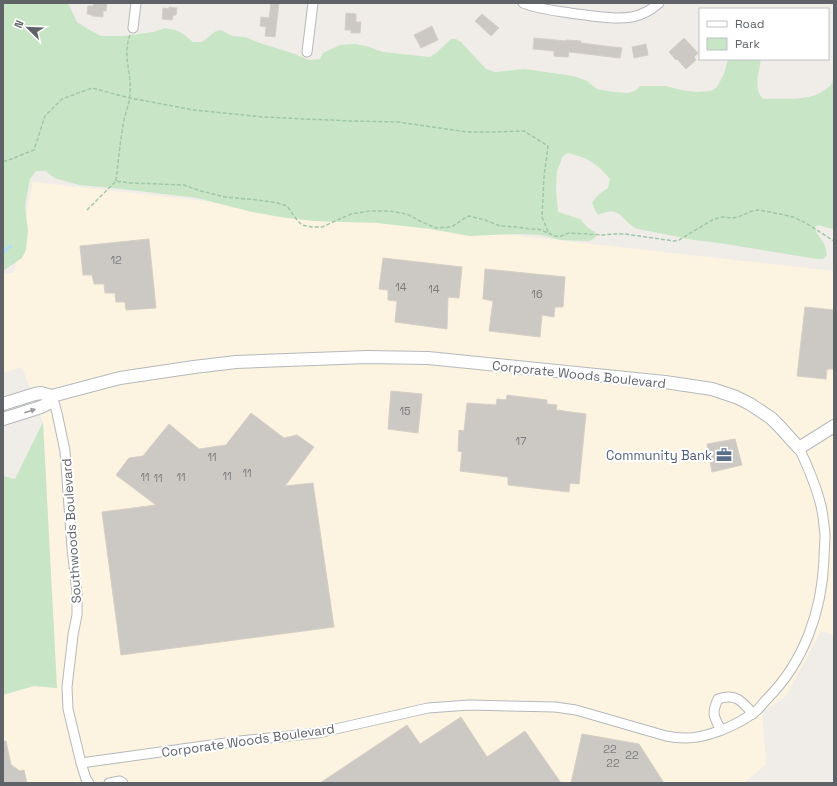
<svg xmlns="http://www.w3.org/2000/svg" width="837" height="786" font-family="'Space Grotesk',sans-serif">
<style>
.commercial{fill:#fcf4e0}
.green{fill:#c8e6c6}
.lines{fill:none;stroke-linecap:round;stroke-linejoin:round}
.stream{stroke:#addffb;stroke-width:2.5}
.building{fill:#ccc8c4;stroke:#d5cfc6}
.minor-casing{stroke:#b5b8bb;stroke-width:11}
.tertiary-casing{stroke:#b5b8bb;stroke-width:14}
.path{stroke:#a0c7a8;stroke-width:1.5;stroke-dasharray:4 2;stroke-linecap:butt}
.minor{stroke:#fff;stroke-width:9}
.tertiary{stroke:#fff;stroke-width:12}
.oneway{fill:#979a9c}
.labels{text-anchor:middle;stroke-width:4;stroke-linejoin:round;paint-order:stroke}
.number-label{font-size:11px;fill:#7a7c7e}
.street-label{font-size:13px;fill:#5f6367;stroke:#fff}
.service-label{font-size:13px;fill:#4e5e75;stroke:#fff;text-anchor:end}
</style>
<rect width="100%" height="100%" fill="#f0ede8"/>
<polygon class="commercial" points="33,182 834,271 834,635 821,631 786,696 762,712 766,764 744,783 3,783 3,695 34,686 57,688 43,422 22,367 3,373 3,274 14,273"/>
<g class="green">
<path d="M3,3H68L77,22L88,29L101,36H124L153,32L165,28L175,30L182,33L193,42H202L216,31L221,30L232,36L245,37L260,43L295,54L309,60L320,59L323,53L340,45L355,44L366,46L383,52L430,57L436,53L451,39H456L461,42L486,69L495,72L524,69L567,75L577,77L587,81L597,89L613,92L628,93L635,91L640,86H666L681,90L697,92L711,91L717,87L724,74L728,59H761C759,73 753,88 763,99C780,98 802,101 818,94C822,92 827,88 831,85L834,76V229L828,228L819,225L815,227C816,234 820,237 823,242C826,246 826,251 827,255L823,259H817L726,244L694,240L638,229C620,221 622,204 598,215L595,210L592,203L598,195L608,188L610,179C596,163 589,158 568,153L563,156L557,171L556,189L558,212L580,219L587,227L595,232L596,237L590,241L561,240L541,235L517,234L470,236L430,229L377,223L313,221L280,217L252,212L197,198L122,189L79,185L54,178L46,171H36L30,179L25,206L28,231L26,250L22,258L3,271Z"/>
<polygon points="43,422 57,688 34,686 3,695 3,476 15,479"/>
</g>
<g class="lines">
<polyline class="stream" points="3,253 8,248 11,246"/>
</g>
<g class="building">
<polygon points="94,3 107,3 106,11 103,11 103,17 92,16 92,15 87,14 88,6 93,6"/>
<polygon points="271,3 279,3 275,37 265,36 266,27 260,26 261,17 269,18"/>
<polygon points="169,7 177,8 176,15 173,15 172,20 162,19 163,8 169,9"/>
<polygon points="346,13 356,14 356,22 361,22 360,33 351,33 351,30 345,30"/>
<polygon points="482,14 499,28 491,36 475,21"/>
<polygon points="432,26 438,40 421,48 414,35"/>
<polygon points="534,38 566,41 566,40 581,41 581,43 622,48 620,58 569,52 568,57 565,57 554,56 554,51 533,49"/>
<polygon points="684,38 698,53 694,57 696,60 686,69 677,59 676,60 669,52"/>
<polygon points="646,44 648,55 634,58 632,47"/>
<polygon points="149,239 156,308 126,310 125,302 116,302 115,293 105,293 104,284 94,284 92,275 83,275 80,246"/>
<polygon points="383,258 462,267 459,298 448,297 447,329 395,322 397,301 388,300 388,290 379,289"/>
<polygon points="485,269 565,277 563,307 555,307 554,317 542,315 540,337 489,331 493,301 483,299"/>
<polygon points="805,307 834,310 834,369 827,369 826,379 797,376"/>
<polygon points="391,391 422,394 418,433 388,429"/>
<polygon points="507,395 547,400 547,404 557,405 556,410 586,414 579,484 570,483 569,492 508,485 508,477 460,471 462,452 458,451 459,430 464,431 467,403 496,405 497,399 506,400"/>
<polygon points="251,413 284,438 297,435 314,447 285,486 313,483 334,627 121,655 102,512 156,505 116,475 129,458 143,456 169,424 199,449 226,445"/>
<polygon points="735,439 742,465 712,472 707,444"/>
<polygon points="461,717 487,757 525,731 561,783 320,783 407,725 420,744"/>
<polygon points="582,734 639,744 664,783 571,783"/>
<polygon points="3,741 6,741 11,765 20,771 24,770 27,783 3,783"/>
</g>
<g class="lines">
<defs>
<g id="minor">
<path d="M523,3C540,10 559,11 577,14C595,16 614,20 632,17C642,15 651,10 659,3"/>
<polyline points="133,28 136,3"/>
<polyline points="307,52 313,3"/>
<polyline points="52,396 57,413 65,451 72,548 77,593 77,615 73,635 67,687 68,709 81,763 86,779 89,783"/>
<path d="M721,730C714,717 711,714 718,699C736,693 742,701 753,714"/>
<path d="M81,763L240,741L318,733L428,708L469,705L555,707L576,710L666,736C686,740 700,738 719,731C730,727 742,721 752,714C758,711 762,704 767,699C804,662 822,611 824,559C824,551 825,543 825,535C824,524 823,512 820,502C815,483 807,465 799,448"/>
<polyline points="109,783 120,781 123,783"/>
</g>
<g id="tertiary">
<polyline points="3,404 35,394 41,393 52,396 82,388 120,378 194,367 236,362 367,357 428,358 665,382 712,389 736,397 750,404 771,418 780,427 799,448 834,426"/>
<polyline points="3,419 41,407 47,404 52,396"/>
</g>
</defs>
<use href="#minor" class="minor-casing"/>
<use href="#tertiary" class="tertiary-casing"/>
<g class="path">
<polyline points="3,161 6,161 34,150 45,116 62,99 92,88 130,98 194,110 263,117 350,121 398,122 467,132 492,132 524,131 548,146 544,177 542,217 549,234"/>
<path d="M116,181C118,162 120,144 123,126C124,115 130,104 130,93C132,72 122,56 130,35"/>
<polyline points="87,210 116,181 130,183 184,185 201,191 225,197 258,200 278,203 287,206 297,220 302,225 312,227 322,227 351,214 370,211 389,211 407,214 422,222 436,228 449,227 453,226 463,219 469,216 485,220 500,226 518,227 530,229 537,229 541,230 555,236 561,236 569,233 603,235 613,234 625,234 674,241 679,240 714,219 723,217 732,218 738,217 752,211 759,210 780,214 793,217 806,223 834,241"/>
</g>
<use href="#minor" class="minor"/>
<use href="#tertiary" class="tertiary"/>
</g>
<defs><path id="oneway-solid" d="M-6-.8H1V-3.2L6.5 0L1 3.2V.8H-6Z"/></defs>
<use class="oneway" href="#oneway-solid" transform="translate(30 411) rotate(-17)"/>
<defs>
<symbol id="office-bare" viewBox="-9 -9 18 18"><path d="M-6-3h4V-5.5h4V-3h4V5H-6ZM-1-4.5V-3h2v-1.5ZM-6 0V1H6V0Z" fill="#5c6f8a" stroke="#fff" stroke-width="2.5" paint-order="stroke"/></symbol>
</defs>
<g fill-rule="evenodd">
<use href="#office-bare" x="713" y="444" width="22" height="22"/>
</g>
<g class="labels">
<g class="number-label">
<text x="116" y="264">12</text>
<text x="401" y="291">14</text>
<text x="434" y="293">14</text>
<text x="537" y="298">16</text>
<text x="405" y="415">15</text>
<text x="521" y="445">17</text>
<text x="212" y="461">11</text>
<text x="247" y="477">11</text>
<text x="227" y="480">11</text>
<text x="145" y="481">11</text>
<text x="181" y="481">11</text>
<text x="158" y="482">11</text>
<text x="610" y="753">22</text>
<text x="632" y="759">22</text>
<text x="613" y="767">22</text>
</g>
<g class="street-label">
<text transform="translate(579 374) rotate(6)" y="5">Corporate Woods Boulevard</text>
<text transform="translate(71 531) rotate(-94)" y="5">Southwoods Boulevard</text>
<text transform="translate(248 740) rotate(-8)" y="5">Corporate Woods Boulevard</text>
</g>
<g class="service-label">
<text x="712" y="460">Community Bank</text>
</g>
</g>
<rect width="837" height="786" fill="none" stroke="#5f6367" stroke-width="8"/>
<rect x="699" y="8" width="130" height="52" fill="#ffffff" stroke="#bfc1c2"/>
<rect x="707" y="21" width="20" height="6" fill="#ffffff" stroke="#bfc1c2"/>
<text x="735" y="28" font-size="12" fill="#5f6367">Road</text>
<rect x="707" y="38" width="20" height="12" fill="#c8e6c6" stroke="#bfc1c2"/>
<text x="735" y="48" font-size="12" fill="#5f6367">Park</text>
<g transform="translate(28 28) rotate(293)" stroke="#ffffff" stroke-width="3" paint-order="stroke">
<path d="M0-3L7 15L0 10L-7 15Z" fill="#5f6367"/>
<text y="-6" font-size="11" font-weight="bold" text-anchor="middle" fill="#5f6367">N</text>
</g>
</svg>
